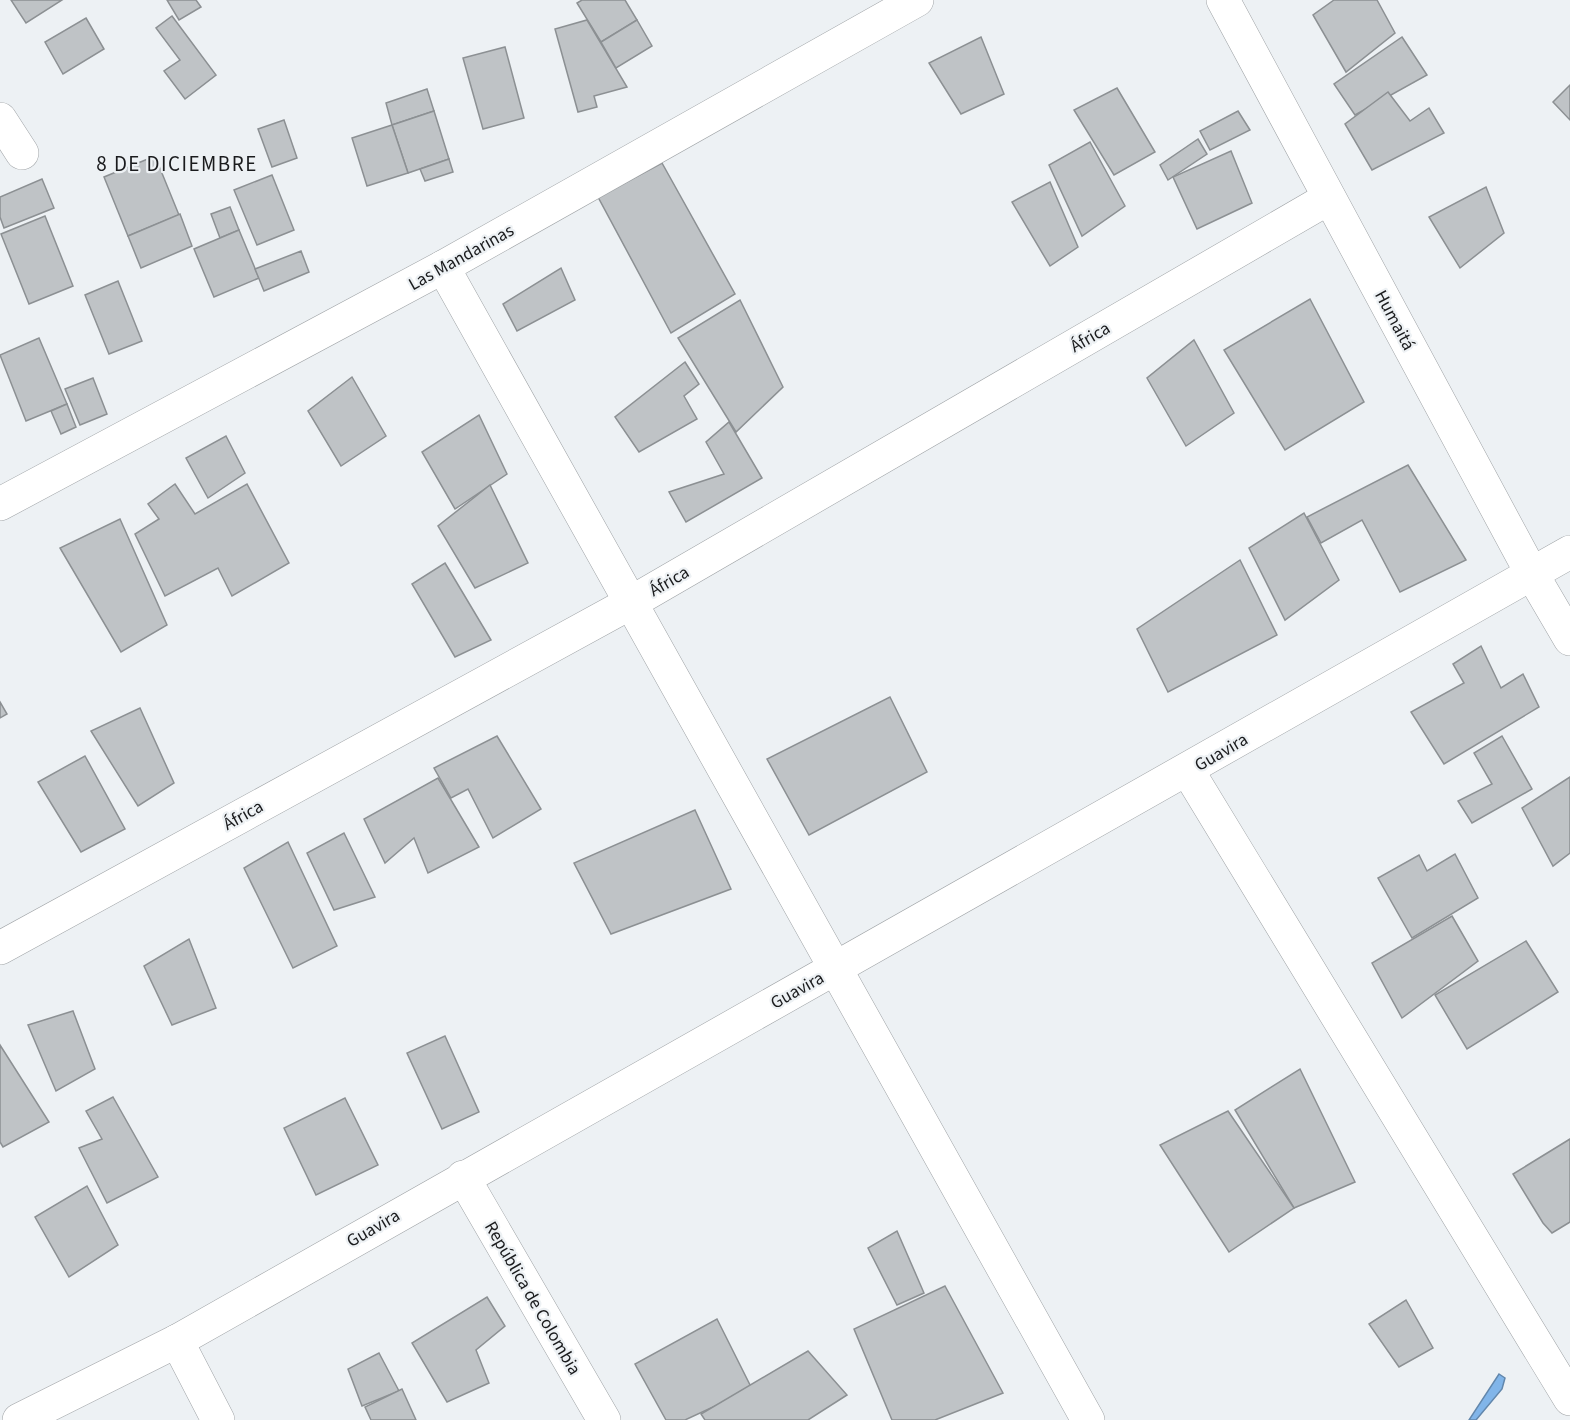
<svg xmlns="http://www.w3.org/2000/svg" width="1570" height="1420" font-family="'Source Sans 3',sans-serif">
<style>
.water{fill:#81b5e9;stroke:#6287ac;stroke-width:1.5}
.building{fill:#bfc3c6;stroke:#8c9093;stroke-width:1.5}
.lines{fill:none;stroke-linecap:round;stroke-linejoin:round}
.minor-casing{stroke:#9fa3a6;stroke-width:34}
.tertiary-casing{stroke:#9fa3a6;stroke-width:34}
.minor{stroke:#fff;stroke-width:33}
.tertiary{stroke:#fff;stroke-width:33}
.labels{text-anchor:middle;stroke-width:4.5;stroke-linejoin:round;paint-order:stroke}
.street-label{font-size:18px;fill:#1a1b1d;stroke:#edf1f4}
.quarter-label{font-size:21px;letter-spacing:1.5px;fill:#1a1b1d;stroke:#edf1f4}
</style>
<rect width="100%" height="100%" fill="#edf1f4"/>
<polygon class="water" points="1499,1374 1505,1378 1502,1389 1476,1420 1469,1420"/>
<g class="building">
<polygon points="11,0 62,0 26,23"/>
<polygon points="167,0 196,0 201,7 179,20"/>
<polygon points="582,0 625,0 637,20 601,42 577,3"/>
<polygon points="1334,0 1377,0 1395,33 1346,72 1313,15"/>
<polygon points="172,16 216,75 185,99 164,71 180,60 156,28"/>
<polygon points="86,18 104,49 63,74 45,42"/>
<polygon points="587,20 627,87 594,96 597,107 578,112 555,29"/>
<polygon points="637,20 652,46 616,68 601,42"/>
<polygon points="981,37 1004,94 961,114 929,63"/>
<polygon points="1402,37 1427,75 1355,115 1334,84"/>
<polygon points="505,47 524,118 483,129 463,58"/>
<polygon points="1570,85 1570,120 1553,102"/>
<polygon points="1117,88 1155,152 1114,175 1074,110"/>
<polygon points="427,89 434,111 392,125 386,103"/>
<polygon points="1388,92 1410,121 1429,108 1444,133 1372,170 1345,124"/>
<polygon points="434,111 449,159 408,173 392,125"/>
<polygon points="1238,111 1250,130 1210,150 1200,131"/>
<polygon points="284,120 297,158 272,167 258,129"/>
<polygon points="392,125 408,173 367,186 352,138"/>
<polygon points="1198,139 1207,154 1168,180 1160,165"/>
<polygon points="1090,142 1125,206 1082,236 1049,165"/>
<polygon points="1231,151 1252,203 1197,229 1173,177"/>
<polygon points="155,156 179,215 128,236 104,177"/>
<polygon points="449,159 453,172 425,181 420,169"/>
<polygon points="662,163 735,294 671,333 598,197"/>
<polygon points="272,175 294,230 257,245 234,190"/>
<polygon points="42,179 54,208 4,228 0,217 0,197"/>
<polygon points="1050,182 1078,247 1050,266 1012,202"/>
<polygon points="1486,187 1504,233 1460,268 1429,217"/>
<polygon points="230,207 239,230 220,238 211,214"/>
<polygon points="180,214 192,246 141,268 128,236"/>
<polygon points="45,216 73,286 29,304 1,234"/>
<polygon points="239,230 259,278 214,297 194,249"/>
<polygon points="301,251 309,272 264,291 255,269"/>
<polygon points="561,268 575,300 517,331 503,304"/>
<polygon points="118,281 142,341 109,354 85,295"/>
<polygon points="1310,299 1364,402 1285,450 1224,350"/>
<polygon points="740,300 783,387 736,432 678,338"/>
<polygon points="39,338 67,404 26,421 0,355"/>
<polygon points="1194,340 1234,413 1186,446 1147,378"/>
<polygon points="685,362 699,384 684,396 697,419 639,452 615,417"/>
<polygon points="352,377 386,436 341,466 308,411"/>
<polygon points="93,378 107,414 80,425 65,389"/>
<polygon points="67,404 76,427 61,434 51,411"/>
<polygon points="479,415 507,474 455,509 422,452"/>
<polygon points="729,422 762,478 686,522 669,492 724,474 706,442"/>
<polygon points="226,436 245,473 208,498 186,458"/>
<polygon points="1408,465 1466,560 1400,592 1362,520 1321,543 1307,517"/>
<polygon points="175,484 195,514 247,484 289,563 232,596 218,568 165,596 135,534 159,519 148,504"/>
<polygon points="490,485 528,563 475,588 438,526"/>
<polygon points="1304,513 1339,580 1285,620 1249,548"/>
<polygon points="120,519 167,625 121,652 60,548"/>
<polygon points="1240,560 1277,635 1168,692 1137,629"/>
<polygon points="445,563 491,640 455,657 412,584"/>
<polygon points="1481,646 1501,688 1523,674 1539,707 1444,764 1411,712 1464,683 1453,664"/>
<polygon points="890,697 927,772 809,835 767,759"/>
<polygon points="0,702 7,714 0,718"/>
<polygon points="140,708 174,783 138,806 91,731"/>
<polygon points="497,736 541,809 493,838 468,789 451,798 434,768"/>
<polygon points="1502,736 1532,789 1472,823 1458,801 1492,784 1474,753"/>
<polygon points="85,756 125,829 81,852 38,782"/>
<polygon points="1570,777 1570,853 1553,866 1522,808"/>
<polygon points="438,778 479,847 428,873 414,838 385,863 364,819"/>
<polygon points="695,810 731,889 611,934 574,863"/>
<polygon points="344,833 375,897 334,910 307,853"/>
<polygon points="288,842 337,946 293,968 244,868"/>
<polygon points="1455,854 1478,898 1412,938 1378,878 1419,855 1427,871"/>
<polygon points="1452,916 1478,961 1402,1018 1372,963"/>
<polygon points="189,939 216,1008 172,1025 144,966"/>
<polygon points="1526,941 1558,992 1467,1049 1435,995"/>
<polygon points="73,1011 95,1069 56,1091 28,1025"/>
<polygon points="445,1036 479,1112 442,1129 407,1053"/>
<polygon points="0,1045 49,1122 3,1147 0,1142"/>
<polygon points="1300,1069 1355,1182 1294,1208 1235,1110"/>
<polygon points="113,1097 158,1177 107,1203 79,1148 102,1139 86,1111"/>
<polygon points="345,1098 378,1165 316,1195 284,1128"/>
<polygon points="1228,1111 1294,1208 1229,1252 1160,1145"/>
<polygon points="1570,1139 1570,1222 1552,1233 1543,1223 1513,1174"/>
<polygon points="87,1186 118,1245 69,1277 35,1217"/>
<polygon points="897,1231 924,1293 897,1305 868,1248"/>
<polygon points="945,1286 1003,1393 935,1420 892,1420 854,1329"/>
<polygon points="487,1297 505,1326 476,1350 489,1383 447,1402 412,1343"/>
<polygon points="1406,1300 1433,1348 1399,1367 1369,1324"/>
<polygon points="717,1319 752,1389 685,1420 666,1420 635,1364"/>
<polygon points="808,1351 847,1395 808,1420 705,1420 701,1414"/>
<polygon points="379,1353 399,1391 362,1406 348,1369"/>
<polygon points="402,1389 416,1420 371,1420 365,1407"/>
</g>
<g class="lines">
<defs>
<g id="minor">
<polyline points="1223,0 1532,574 1570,639"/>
<polyline points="0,119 22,153"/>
<polyline points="443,267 1088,1420"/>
<polyline points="0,504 443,267 917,0"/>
<polyline points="1188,771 1570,1399"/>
<polyline points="0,948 632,602 1329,198"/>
<polyline points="463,1177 604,1420"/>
<polyline points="177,1341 218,1420"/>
</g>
<polyline id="tertiary" points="19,1420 177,1341 1570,552"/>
</defs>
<use href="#minor" class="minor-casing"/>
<use href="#tertiary" class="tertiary-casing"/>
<use href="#minor" class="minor"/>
<use href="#tertiary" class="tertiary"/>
</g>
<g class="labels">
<g class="street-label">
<text transform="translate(461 257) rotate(-29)" y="6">Las Mandarinas</text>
<text transform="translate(1395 320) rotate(62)" y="6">Humaitá</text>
<text transform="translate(1090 337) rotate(-30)" y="6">África</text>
<text transform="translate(669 581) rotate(-30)" y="6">África</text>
<text transform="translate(1221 752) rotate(-30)" y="6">Guavira</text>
<text transform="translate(243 815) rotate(-29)" y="6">África</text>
<text transform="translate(797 990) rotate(-29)" y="6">Guavira</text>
<text transform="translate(373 1228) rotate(-30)" y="6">Guavira</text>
<text transform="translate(533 1298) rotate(60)" y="6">República de Colombia</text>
</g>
<g class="quarter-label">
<text x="177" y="171">8 DE DICIEMBRE</text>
</g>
</g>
</svg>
